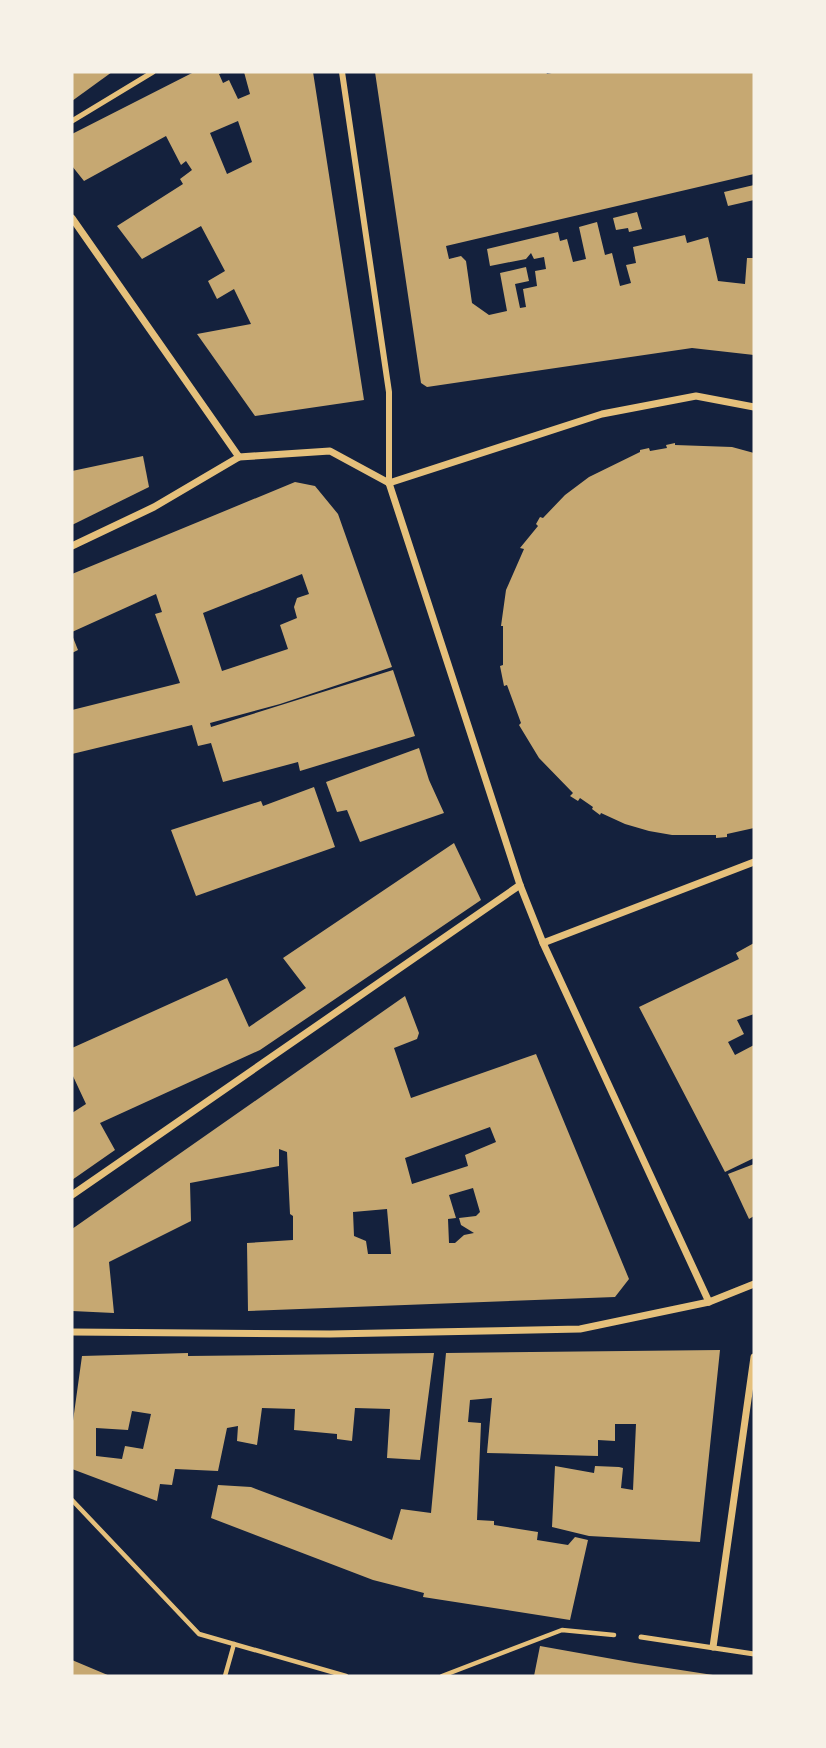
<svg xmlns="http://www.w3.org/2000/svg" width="826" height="1748" font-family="'Asap Condensed',sans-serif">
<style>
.building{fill:#c6a872;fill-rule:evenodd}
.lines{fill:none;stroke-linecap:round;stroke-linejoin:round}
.path{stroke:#e5c07b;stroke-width:4.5}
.service{stroke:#e5c07b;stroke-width:5}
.pedestrian{stroke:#e5c07b;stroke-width:6}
.minor{stroke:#e5c07b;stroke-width:7}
</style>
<rect width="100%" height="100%" fill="#14213d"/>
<g class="building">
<polygon points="72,72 112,72 72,101"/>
<path d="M194,72H224L219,74L223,83L229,80L238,99L250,94L244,72H313L364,400L255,416L197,334L251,324L234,289L217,299L208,281L225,271L201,226L142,259L117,226L183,184L180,179L192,170L186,161L181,165L166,136L84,181L72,166V134ZM238,121L252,162L227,174L210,133Z"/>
<polygon points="375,72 546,72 547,74 556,72 754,72 754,174 446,246 449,259 461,256 466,261 472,303 489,315 507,311 500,273 526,267 529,281 515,284 520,308 526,307 523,289 537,286 535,271 546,269 544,257 534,259 531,253 526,259 490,266 487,249 558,232 560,241 567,239 573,262 586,259 579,227 597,222 605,255 612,253 620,286 631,283 626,265 636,263 633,247 685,235 687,243 708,237 718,281 745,284 747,258 754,258 754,355 692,348 427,387 421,383"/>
<polygon points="754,185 754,200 728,206 724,192"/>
<polygon points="637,212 642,229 629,232 628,228 616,230 613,218"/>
<polygon points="675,443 675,445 732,447 754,453 754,828 727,834 727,837 716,838 716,835 672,835 649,831 625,824 601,813 600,815 592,809 593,807 580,798 578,801 570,796 573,793 539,758 519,725 521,723 507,685 504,686 500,666 503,665 503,626 501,626 506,590 524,549 520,548 538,526 536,524 540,517 543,518 565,495 589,477 640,452 640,450 649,448 650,451 667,448 666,445"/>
<polygon points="143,456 149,487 72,525 72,471"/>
<path d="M295,482L315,486L338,514L392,667L280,704L210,723L211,727L393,670L415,736L300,771L298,762L223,782L211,743L198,746L192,725L72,754V710L180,683L155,614L162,612L156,594L72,632V574ZM302,574L309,594L297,598L294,607L297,618L280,625L288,649L222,671L203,613Z"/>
<polygon points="72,635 78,650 72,653"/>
<polygon points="419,748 429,780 444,813 360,842 347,810 337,812 326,782"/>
<polygon points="314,787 335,847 196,896 171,830 261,801 263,806"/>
<polygon points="454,843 481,900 260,1050 100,1123 115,1150 72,1180 72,1113 86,1104 72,1074 72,1048 227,978 249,1027 306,988 283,958"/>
<polygon points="754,943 754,1014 737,1020 744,1034 728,1042 735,1055 754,1045 754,1158 725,1172 639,1007 739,959 736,953"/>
<path d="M405,996L419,1033L417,1039L394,1048L411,1098L536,1054L629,1279L615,1297L248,1311L247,1243L293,1240V1216L290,1214L287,1152L279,1149V1166L190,1183L191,1221L109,1262L114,1313L72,1311V1229ZM490,1127L496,1142L465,1155L468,1166L412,1184L405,1158ZM473,1188L480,1212L476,1216L459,1218L461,1225L474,1233L464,1235L455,1243H449L448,1219L456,1218L449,1195ZM387,1209L391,1254H368L366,1241L354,1236L353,1212Z"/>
<polygon points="754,1164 754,1216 749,1219 728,1174"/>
<polygon points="720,1350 700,1542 589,1536 552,1527 555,1466 594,1473 595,1466 619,1467 623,1468 621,1488 633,1490 636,1424 615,1424 615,1441 598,1440 598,1456 487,1453 492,1398 470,1400 468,1422 481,1423 477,1520 494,1521 494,1525 538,1532 537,1540 568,1545 575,1537 588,1540 570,1620 423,1597 424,1593 373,1580 211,1518 218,1485 251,1487 392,1540 401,1509 431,1513 446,1353"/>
<path d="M188,1353V1356L434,1353L420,1460L387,1458L390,1409L355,1408L352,1441L337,1439V1434L294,1430L295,1409L262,1408L257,1445L237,1441L238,1426L227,1428L218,1471L175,1469L172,1485L160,1484L157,1501L72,1469V1428L82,1356ZM132,1411L151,1414L143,1449L125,1446L122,1459L96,1456V1428L128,1430Z"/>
<polygon points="540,1646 635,1663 713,1675 713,1676 534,1676"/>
<polygon points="72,1660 110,1676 72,1676"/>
</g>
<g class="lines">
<g class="path">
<polyline points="72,1500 199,1634 346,1676"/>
<polyline points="225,1676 234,1644"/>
<polyline points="442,1676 562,1630 614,1635"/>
</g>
<g class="service">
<polyline points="72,121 153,72"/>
<polyline points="641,1637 754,1654"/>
</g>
<polyline class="pedestrian" points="342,72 389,392 389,483"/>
<g class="minor">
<polyline points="72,218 239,457 330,451 389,483"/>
<polyline points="389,483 520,885 543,943 709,1302"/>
<polyline points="389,483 602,414 696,396 754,407"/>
<polyline points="72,546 154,507 239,457"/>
<polyline points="543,943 754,862"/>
<polyline points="72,1195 520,885"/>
<polyline points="72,1332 330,1334 580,1329 709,1302 754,1284"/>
<polyline points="713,1647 754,1357"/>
</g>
</g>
<rect width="826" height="1748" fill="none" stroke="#f6f1e7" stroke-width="147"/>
</svg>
